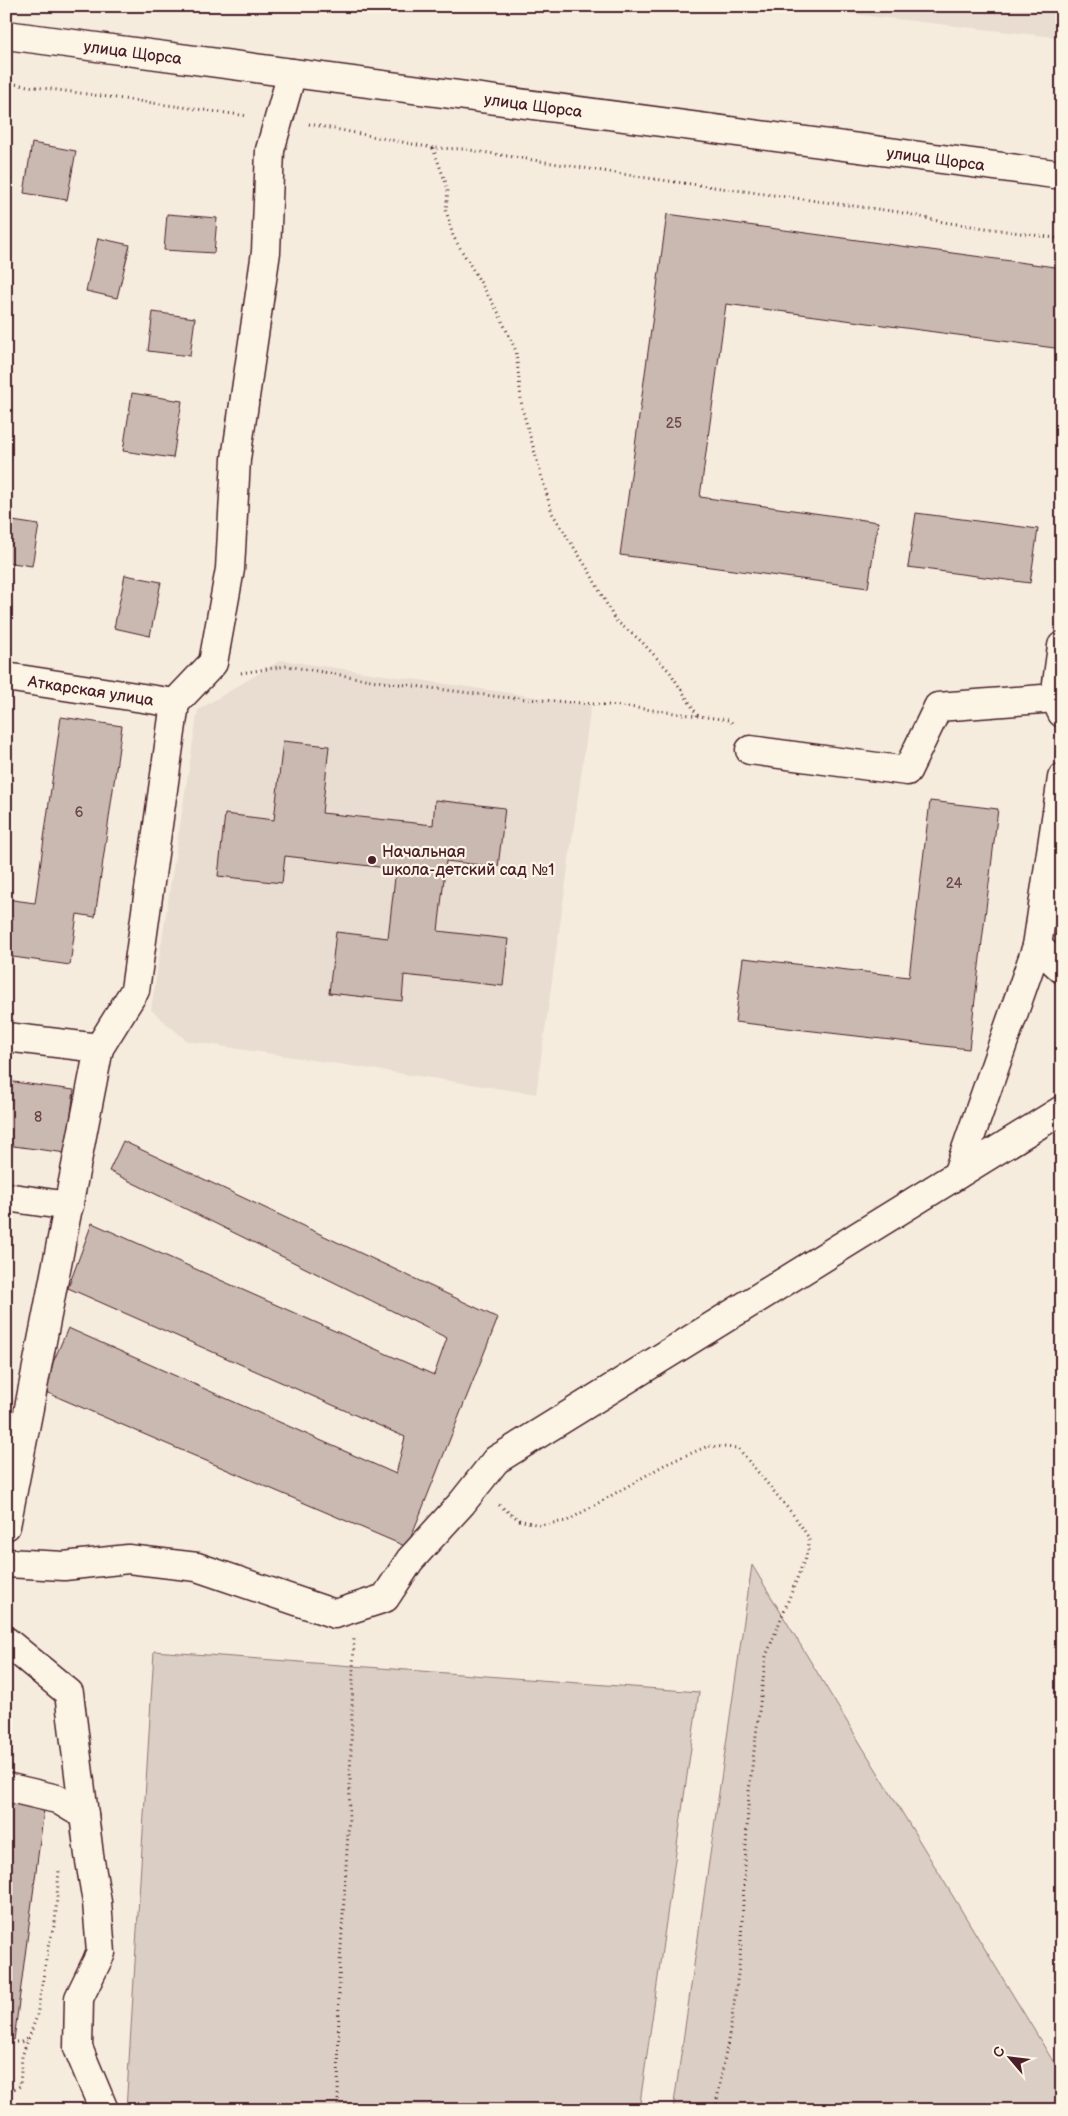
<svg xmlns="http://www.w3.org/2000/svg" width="1068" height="2116" font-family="'Balsamiq Sans',sans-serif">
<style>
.built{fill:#e8ddd0}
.green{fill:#dbcec4;stroke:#927678}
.building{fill:#cab9b1;stroke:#4a1f2b}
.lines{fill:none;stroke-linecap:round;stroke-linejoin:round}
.minor-casing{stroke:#4a1f2b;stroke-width:31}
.path{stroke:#4a1f2b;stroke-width:3;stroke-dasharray:1 4;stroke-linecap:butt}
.minor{stroke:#fcf5e5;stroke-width:28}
.poi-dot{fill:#4a1f2b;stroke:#fcf5e5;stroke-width:2}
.labels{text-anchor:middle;stroke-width:4.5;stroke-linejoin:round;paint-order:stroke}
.number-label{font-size:14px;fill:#6a464c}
.street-label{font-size:16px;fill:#4a1f2b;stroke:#fcf5e5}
.poi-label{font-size:16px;fill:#4a1f2b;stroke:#fcf5e5;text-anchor:start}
</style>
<rect width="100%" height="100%" fill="#f5ecde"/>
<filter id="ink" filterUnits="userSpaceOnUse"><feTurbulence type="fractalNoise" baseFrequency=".02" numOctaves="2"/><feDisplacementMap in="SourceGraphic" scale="10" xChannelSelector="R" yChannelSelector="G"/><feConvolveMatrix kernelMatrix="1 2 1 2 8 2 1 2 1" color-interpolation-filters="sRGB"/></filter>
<g filter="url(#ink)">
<g class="built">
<polygon points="782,6 1062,6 1062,38"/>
<polygon points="281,660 591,705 536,1094 187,1041 151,1010 198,710"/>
</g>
<g class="green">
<polygon points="752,1565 1062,2076 1062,2110 673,2110"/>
<polygon points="154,1651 699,1692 639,2110 126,2110"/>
</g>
<g class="building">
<polygon points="32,143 76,151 67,200 24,193"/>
<polygon points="167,214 217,218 214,253 164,250"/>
<polygon points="667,214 1062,268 1062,349 726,304 700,497 878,522 868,588 620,555"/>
<polygon points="98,238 130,245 117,298 86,291"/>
<polygon points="153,312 195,318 190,356 148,351"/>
<polygon points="132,393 182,401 173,458 123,451"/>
<polygon points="916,513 1038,529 1030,583 908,567"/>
<polygon points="6,520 39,525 32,566 6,562"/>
<polygon points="125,575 161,582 150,636 114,628"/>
<polygon points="61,717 122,726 95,917 77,914 70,965 6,956 6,899 35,903"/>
<polygon points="283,741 329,746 322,813 433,825 435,800 505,808 498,867 446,861 438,931 508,939 503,986 404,975 402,1001 329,993 336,932 388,938 396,869 285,856 282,883 218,876 225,814 274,820"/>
<polygon points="930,801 998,809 969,1049 735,1022 743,958 909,977"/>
<polygon points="6,1081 74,1090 66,1153 6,1145"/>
<polygon points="123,1141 498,1318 407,1547 41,1390 68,1328 396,1474 405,1437 68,1288 92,1223 434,1375 447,1338 109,1171"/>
<polygon points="6,1797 45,1802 14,2040 6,2039"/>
</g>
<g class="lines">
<defs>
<g id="minor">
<path id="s1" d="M6,35L1062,175"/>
<polyline points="1062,646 1055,698 1062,713"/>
<path id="s2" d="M6,677L175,703"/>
<polyline points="750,750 907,771 938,707 1055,698"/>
<polyline points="1062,778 1037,946 1062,969"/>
<polyline points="6,1037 99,1048"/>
<polyline points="957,1175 1037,946"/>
<polyline points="6,1197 69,1206"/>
<polyline points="6,1526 99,1048 135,990 175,703 213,663 230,569 236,459 266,252 270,150 292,73"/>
<polyline points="6,1563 64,1566 128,1559 197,1567 335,1614 385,1598 410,1560 462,1503 496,1460 1062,1110"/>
<polyline points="6,1641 69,1693 89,1855 97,1902 101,1953 79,1998 78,2048 104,2110"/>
<polyline points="6,1787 57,1799 84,1815"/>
</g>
</defs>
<use href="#minor" class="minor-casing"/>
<g class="path">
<polyline points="6,83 248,116"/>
<polyline points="309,124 433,148 463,149 654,179 899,212 943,222 1062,239"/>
<polyline points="433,148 448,189 446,210 453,236 498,312 516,351 522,408 552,513 589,571 615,620 641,641 670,672 698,716"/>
<polyline points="241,673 287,666 383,682 501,697 621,706 698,716 729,720 734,725"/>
<polyline points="499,1505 519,1520 539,1525 567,1521 666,1464 708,1446 738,1448 795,1517 809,1538 808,1551 766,1656 749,1791 740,1959 731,2025 715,2110"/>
<polyline points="6,2042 21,2042 28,2038"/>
<polyline points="6,2095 20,2086 22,2056 37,2016 48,1947 55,1923 59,1870"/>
<polyline points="338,2110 339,1980 349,1817 354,1639"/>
</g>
<use href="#minor" class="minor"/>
</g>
</g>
<circle class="poi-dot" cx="372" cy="860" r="5"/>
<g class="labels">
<g class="number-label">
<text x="674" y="428">25</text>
<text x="79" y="817">6</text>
<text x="954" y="888">24</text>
<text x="38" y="1122">8</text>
</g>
<g class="street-label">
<text dy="6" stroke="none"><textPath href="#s1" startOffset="128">улица Щорса</textPath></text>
<text dy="6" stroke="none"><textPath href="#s1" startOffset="532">улица Щорса</textPath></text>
<text dy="6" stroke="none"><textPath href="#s1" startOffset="938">улица Щорса</textPath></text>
<text dy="6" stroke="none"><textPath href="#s2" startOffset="86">Аткарская улица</textPath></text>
</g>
<g class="poi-label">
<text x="382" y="857">Начальная<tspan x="382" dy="18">школа-детский сад №1</tspan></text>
</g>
</g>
<rect width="1068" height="2116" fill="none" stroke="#fcf5e5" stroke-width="25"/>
<rect x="12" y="12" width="1043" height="2091" fill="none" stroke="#4a1f2b" stroke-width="2" filter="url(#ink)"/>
<g transform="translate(1010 2058) rotate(298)" stroke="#fcf5e5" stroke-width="4" paint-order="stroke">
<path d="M0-4L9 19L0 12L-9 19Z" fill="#4a1f2b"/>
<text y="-8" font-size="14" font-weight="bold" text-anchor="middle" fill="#4a1f2b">С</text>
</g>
</svg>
